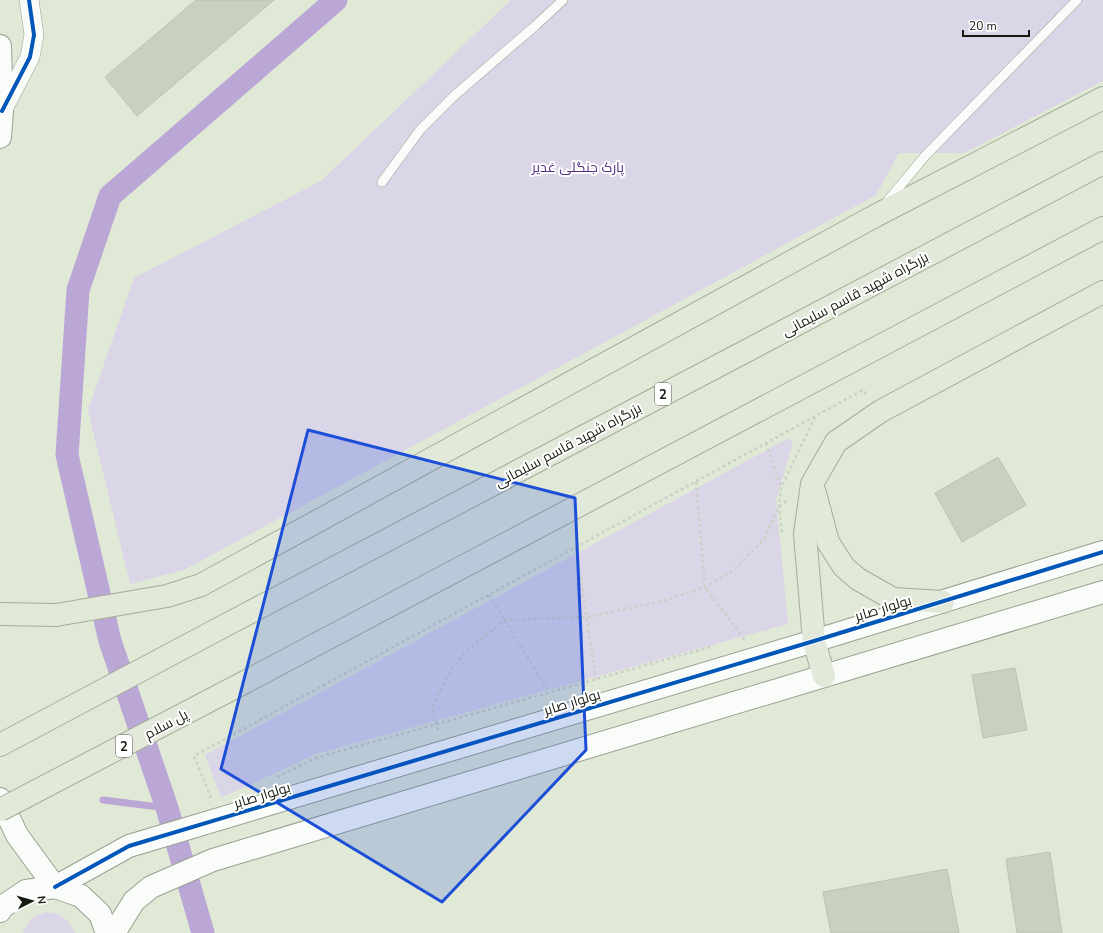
<svg xmlns="http://www.w3.org/2000/svg" width="1103" height="933" font-family="'Nunito Sans',Cairo,sans-serif">
<style>
.green{fill:#dbd5e8}
.lines{fill:none;stroke-linecap:round;stroke-linejoin:round}
.stream{stroke:#baa7d6;stroke-width:7}
.canal{stroke:#baa7d6;stroke-width:23}
.building{fill:#c9d0c2;stroke:#bcc2b4}
.service-casing{stroke:#99a091;stroke-width:10}
.minor-casing{stroke:#99a091;stroke-width:20}
.tertiary-casing{stroke:#99a091;stroke-width:24}
.trunk-casing{stroke:#a4ae96;stroke-width:24}
.path{stroke:#cccfc8;stroke-width:2.5;stroke-dasharray:3 3;stroke-linecap:butt}
.service{stroke:#fafcf9;stroke-width:9}
.minor{stroke:#fafcf9;stroke-width:19}
.tertiary{stroke:#fafcf9;stroke-width:22}
.trunk{stroke:#e2e8da;stroke-width:22}
.trunk-bridge-casing{stroke:#a4ae96;stroke-width:24;stroke-linecap:butt}
.trunk-bridge{stroke:#e2e8da;stroke-width:22}
.cycleway-casing{stroke:#fff;stroke-width:6}
.cycleway{stroke:#0057b8;stroke-width:4}
.marked{fill:#1d4ed8;fill-opacity:0.2;stroke:#1d4ed8;stroke-width:3;stroke-linejoin:round}
.labels{text-anchor:middle;stroke-width:4;stroke-linejoin:round;paint-order:stroke}
.shield{fill:#fff;stroke:#5b5f56;stroke-width:1}
.shield-label{font-size:13px;font-weight:bold;fill:#151a0e}
.park-label{font-size:14px;fill:#572e86;stroke:#fff}
.street-label{font-size:14px;fill:#151a0e;stroke:#fff}
</style>
<rect width="100%" height="100%" fill="#e0e9d6"/>
<g class="green">
<polygon points="511,0 1103,0 1103,81 964,153 899,153 876,195 184,570 130,584 88,410 134,278 321,181"/>
<polygon points="789,438 793,443 776,500 788,624 316,754 221,798 205,755"/>
<path d="M47,912C66,914 66,920 76,933H23C27,921 34,915 47,912Z"/>
</g>
<g class="lines">
<polyline class="stream" points="103,800 167,808"/>
<polyline class="canal" points="203,933 167,808 110,641 67,455 78,290 110,196 336,0"/>
</g>
<g class="building">
<polygon points="196,0 274,0 137,116 105,77"/>
<polygon points="998,457 1026,505 962,542 935,493"/>
<polygon points="1015,668 1027,730 983,738 972,675"/>
<polygon points="1050,852 1062,933 1017,933 1006,859"/>
<polygon points="947,869 959,933 831,933 823,892"/>
</g>
<g class="lines">
<defs>
<g id="service">
<polyline points="382,182 420,130 455,95 535,26 563,0"/>
<polyline points="885,204 925,156 1077,0"/>
</g>
<polyline id="minor" points="2,111 30,57 34,35 29,0"/>
<g id="tertiary">
<polyline points="0,46 2,111 0,137"/>
<polyline points="0,799 17,835 55,887"/>
<polyline points="55,887 129,846 814,641 1103,552"/>
<polyline points="0,911 2,907 26,891 55,887 81,896 100,914 107,933"/>
<polyline points="114,933 134,901 151,887 213,860 1103,592"/>
</g>
<g id="trunk">
<polyline points="815,493 828,542 844,567 858,579 893,599 943,602"/>
<polyline points="0,614 56,615 167,596 201,585 875,216 1103,98"/>
<polyline points="824,676 814,641 805,534 812,484 836,442 881,411 1103,292"/>
<polyline points="247,681 1103,228"/>
<polyline points="0,745 224,626 1103,163"/>
</g>
</defs>
<use href="#service" class="service-casing"/>
<use href="#minor" class="minor-casing"/>
<use href="#tertiary" class="tertiary-casing"/>
<use href="#trunk" class="trunk-casing"/>
<g class="path">
<polyline points="766,443 781,487"/>
<polyline points="696,482 705,587 745,640"/>
<polyline points="782,532 779,506 781,488 815,417"/>
<polyline points="576,547 596,679"/>
<polyline points="489,595 549,692"/>
<polyline points="438,730 432,708 446,678 465,652 505,620 587,617 663,601 705,587 734,570 764,539 779,506 788,500"/>
<polyline points="277,777 316,758 714,646"/>
<polyline points="211,798 194,756 863,390 867,395"/>
</g>
<use href="#service" class="service"/>
<use href="#minor" class="minor"/>
<use href="#tertiary" class="tertiary"/>
<use href="#trunk" class="trunk"/>
<defs>
<polyline id="trunk-bridge" points="0,810 247,681"/>
</defs>
<use href="#trunk-bridge" class="trunk-bridge-casing"/>
<use href="#trunk-bridge" class="trunk-bridge"/>
<defs>
<g id="cycleway">
<polyline points="2,111 30,57 34,35 29,0"/>
<polyline points="55,887 129,846 814,641 1103,552"/>
</g>
</defs>
<use href="#cycleway" class="cycleway-casing"/>
<use href="#cycleway" class="cycleway"/>
</g>
<path class="marked" d="M308,430L575,498L586,750L442,902L221,769Z"/>
<g class="labels">
<g class="shield">
<rect x="655" y="383" width="16" height="22" rx="3"/>
<rect x="116" y="735" width="16" height="22" rx="3"/>
</g>
<g class="shield-label">
<text x="663" y="399">2</text>
<text x="124" y="751">2</text>
</g>
<g class="park-label">
<text x="578" y="172">پارک جنگلی غدیر</text>
</g>
<g class="street-label">
<text transform="translate(855 294) rotate(-28)" y="5">بزرگراه شهید قاسم سلیمانی</text>
<text transform="translate(568 445) rotate(-28)" y="5">بزرگراه شهید قاسم سلیمانی</text>
<text transform="translate(883 608) rotate(-17)" y="5">بولوار صابر</text>
<text transform="translate(572 702) rotate(-17)" y="5">بولوار صابر</text>
<text transform="translate(166 724) rotate(-28)" y="5">پل سلام</text>
<text transform="translate(262 795) rotate(-17)" y="5">بولوار صابر</text>
</g>
</g>
<g transform="translate(32 901) rotate(84)" stroke="#ffffff" stroke-width="3" paint-order="stroke">
<path d="M0-3L7 15L0 10L-7 15Z" fill="#151a0e"/>
<text y="-6" font-size="11" font-weight="bold" text-anchor="middle" fill="#151a0e">N</text>
</g>
<path d="M963 30v6h66v-6" fill="none" stroke="#151a0e" stroke-width="2"/>
<text x="969" y="30" font-size="12" fill="#151a0e" stroke="#ffffff" stroke-width="3" paint-order="stroke">20 m</text>
</svg>
